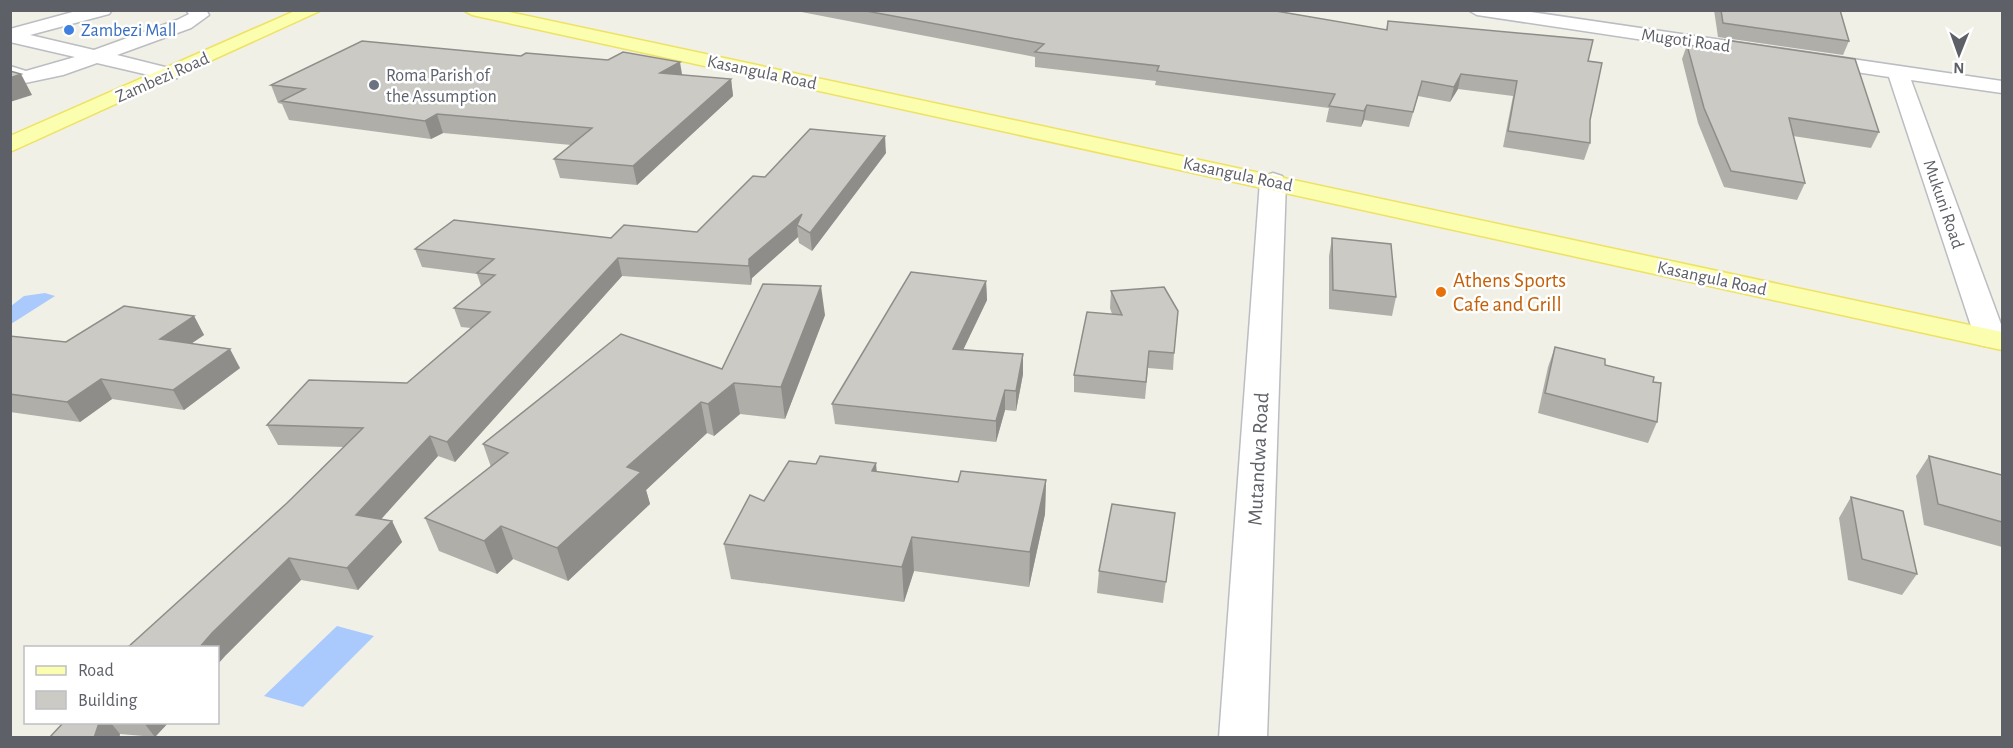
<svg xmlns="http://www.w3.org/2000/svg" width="2013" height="748" font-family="'Alegreya Sans',sans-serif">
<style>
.water{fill:#aac9fd}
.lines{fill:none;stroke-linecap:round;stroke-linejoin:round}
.minor-casing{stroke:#bbbdc2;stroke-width:3}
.major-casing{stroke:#eee261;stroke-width:3}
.minor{fill:#fff;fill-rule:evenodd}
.major{fill:#fbfdaf;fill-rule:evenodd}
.wall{fill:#afaea9}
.shaded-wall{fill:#8f8d89}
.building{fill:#cccac4;stroke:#8f8d89;stroke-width:1.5}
.shop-dot{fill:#3f7fe0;stroke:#fff;stroke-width:2}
.worship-dot{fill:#6b7280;stroke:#fff;stroke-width:2}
.food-dot{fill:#e8710a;stroke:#fff;stroke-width:2}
.labels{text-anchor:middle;stroke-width:5;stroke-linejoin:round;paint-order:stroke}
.far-shop-label{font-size:18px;fill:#366cbe;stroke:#fff;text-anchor:start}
.far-street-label{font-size:18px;fill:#5e6067;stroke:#fff}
.far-worship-label{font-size:18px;fill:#5b616d;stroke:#fff;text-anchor:start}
.food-label{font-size:21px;fill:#c56008;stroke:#fff;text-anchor:start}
.street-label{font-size:21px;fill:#5e6067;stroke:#fff}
</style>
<rect width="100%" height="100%" fill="#f0f0e7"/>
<g class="water">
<polygon points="45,293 55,296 11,324 11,306 24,296"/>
<polygon points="337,626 374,636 303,707 264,696"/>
</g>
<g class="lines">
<defs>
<g id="minor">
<polygon points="80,10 112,10 109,14 30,35 94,50 177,20 189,14 186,10 206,10 209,15 191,28 117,55 177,70 180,74 177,78 170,80 97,63 63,75 25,83 10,79 10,66 26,71 75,57 10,42 10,29"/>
<polygon points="1468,10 1518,10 2002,81 2002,93 1911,80 2002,327 2002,344 1991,347 1980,345 1975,338 1889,77 1477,15"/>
<polygon points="1273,173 1282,176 1286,181 1267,738 1219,738 1260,181 1264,176"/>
</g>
<g id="major">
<polygon points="297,10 322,10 10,152 10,136"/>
<polygon points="463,10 500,10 2002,332 2002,350 472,15"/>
</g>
</defs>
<use href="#minor" class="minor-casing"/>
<use href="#major" class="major-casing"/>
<use href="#minor" class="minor"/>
<use href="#major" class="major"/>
</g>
<g class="wall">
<polygon points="791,10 1270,10 1386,30 1388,21 1588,61 1590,120 1590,143 1584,160 1503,147 1513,96 1458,89 1450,102 1418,96 1409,127 1364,120 1361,127 1326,122 1329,108 1155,85 1156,81 1035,67 1035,57"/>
<polygon points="1714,10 1840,10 1849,41 1843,55 1718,37"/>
<polygon points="1725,40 1879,132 1871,148 1793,136 1805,183 1797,200 1724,187 1698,123 1682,59 1687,45 1722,49"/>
<polygon points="682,75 731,79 733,96 637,185 560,178 554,159 571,145 443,133 431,139 289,120 282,104 278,103 271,85"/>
<polygon points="886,153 812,251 799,243 798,237 752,278 751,285 622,276 455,462 438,456 381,519 392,521 402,542 358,590 301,580 226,655 287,503 344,447 278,445 267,425 407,383 471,328 461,327 454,308 481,286 477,274 422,267 415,249 697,232 765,177"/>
<polygon points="1332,238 1396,297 1392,316 1329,309 1329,256"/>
<polygon points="986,281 987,300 963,350 1023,354 1023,374 1016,411 1005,410 996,442 835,424 832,404"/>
<polygon points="1111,291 1174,353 1173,370 1148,368 1145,399 1074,392 1074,375 1112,314 1110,308"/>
<polygon points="825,315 785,419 740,414 714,436 707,433 646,490 650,504 568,581 513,559 497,574 439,551 425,518 491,467 483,444 722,369"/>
<polygon points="194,316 204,335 192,343 240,368 184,410 112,399 80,422 10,412 10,336 66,342"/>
<polygon points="1555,347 1605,365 1657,422 1648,443 1538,413 1548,367"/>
<polygon points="1929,456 2002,475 2002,547 1924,525 1916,476"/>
<polygon points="877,472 958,482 1046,480 1045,514 1029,587 914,571 904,602 731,579 724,544 764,501"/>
<polygon points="1851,497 1917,574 1902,595 1848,580 1839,518"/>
<polygon points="1175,513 1163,603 1097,593 1099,571"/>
<polygon points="63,723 168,723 155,737 120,734 119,738 49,738"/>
</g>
<g class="shaded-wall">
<polygon points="680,62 683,80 660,73"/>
<polygon points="21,74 32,95 10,102 10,78"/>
<polygon points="1461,74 1458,89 1450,102 1454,87"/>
<polygon points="731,79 733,96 637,185 633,166"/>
<polygon points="1367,105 1364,120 1361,127 1364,111"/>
<polygon points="437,114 443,133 431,139 425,121"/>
<polygon points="885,136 886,153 812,251 810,233"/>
<polygon points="802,214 797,225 798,237 752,278 751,285 749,266 749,259"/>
<polygon points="618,258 622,276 455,462 447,442"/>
<polygon points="986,281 987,300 954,369 953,349"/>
<polygon points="821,286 825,315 785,419 781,387"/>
<polygon points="194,316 204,335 170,358 160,339"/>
<polygon points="230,349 240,368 184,410 173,390"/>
<polygon points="1023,354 1023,374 1016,411 1016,391"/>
<polygon points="101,379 112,399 80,422 67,402"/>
<polygon points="734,383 740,414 714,436 708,404"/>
<polygon points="1005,390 1005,410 996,442 996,421"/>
<polygon points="701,402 707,433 646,490 650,504 568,581 557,548 627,467"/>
<polygon points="430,436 438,456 366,536 356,515"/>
<polygon points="876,463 879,496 872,471"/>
<polygon points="1046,480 1045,514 1029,587 1030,552"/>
<polygon points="392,521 402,542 358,590 347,568"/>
<polygon points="501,526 513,559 497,574 484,541"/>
<polygon points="912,537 914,571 904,602 902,567"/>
<polygon points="289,558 301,580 226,655 218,664 218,648 199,648 212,633"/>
<polygon points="99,723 111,723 120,734 119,738 94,738"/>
<polygon points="144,723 168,723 155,737"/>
</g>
<g class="building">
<polygon points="861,10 1270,10 1387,30 1388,21 1593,40 1588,61 1602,63 1590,120 1590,143 1508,131 1517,81 1461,74 1454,87 1422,81 1413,112 1367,105 1364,111 1329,106 1335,94 1157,71 1159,66 1035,52 1044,44"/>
<polygon points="1721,10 1840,10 1849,41 1723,23"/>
<polygon points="1725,40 1855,59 1879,132 1789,118 1805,183 1731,171 1704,108 1687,45 1727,50"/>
<polygon points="362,41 521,56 526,53 608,60 623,52 680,62 660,73 731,79 633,166 554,159 592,128 437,114 425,121 281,101 305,89 271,85"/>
<polygon points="10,71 21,74 10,78"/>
<polygon points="810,129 885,136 810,233 797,225 802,214 749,259 749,266 618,258 447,442 430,436 356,515 392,521 347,568 289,558 212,633 199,648 127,648 287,503 363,428 267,425 309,380 407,383 490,312 454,308 495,275 477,273 494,259 415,249 454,220 611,238 624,225 697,232 753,176 765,177"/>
<polygon points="1332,238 1391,244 1396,297 1333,290"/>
<polygon points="911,272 986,281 953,349 1023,354 1016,391 1005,390 996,421 832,404"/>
<polygon points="763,284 821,286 781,387 734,383 708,404 701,402 627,467 641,472 557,548 501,526 484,541 425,518 508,453 483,444 621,334 722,369"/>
<polygon points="1164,287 1178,311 1174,353 1149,351 1146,382 1074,375 1087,312 1122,315 1111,291"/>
<polygon points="124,306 194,316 160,339 230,349 173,390 101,379 67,402 10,394 10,336 66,342"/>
<polygon points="1555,347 1605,359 1605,365 1654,377 1653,382 1661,383 1657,422 1545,393"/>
<polygon points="820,456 876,463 872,471 958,482 961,471 1046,480 1030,552 912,537 902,567 724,544 750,495 764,501 789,461 816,464"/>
<polygon points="1929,456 2002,475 2002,522 1938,504"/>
<polygon points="1851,497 1903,511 1917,574 1862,559"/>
<polygon points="1112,504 1175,513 1166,582 1099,571"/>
<polygon points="63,723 99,723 94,738 49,738"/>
</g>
<circle class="shop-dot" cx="69" cy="30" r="6"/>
<circle class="worship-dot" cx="374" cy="85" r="6"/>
<circle class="food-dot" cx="1441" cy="292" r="6"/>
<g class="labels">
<g class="far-shop-label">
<text x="81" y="36">Zambezi Mall</text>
</g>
<g class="far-street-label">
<text transform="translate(1686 40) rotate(8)" y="6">Mugoti Road</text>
<text transform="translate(762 72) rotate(12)" y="6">Kasangula Road</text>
<text transform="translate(162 77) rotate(-24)" y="6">Zambezi Road</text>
<text transform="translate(1238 174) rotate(12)" y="6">Kasangula Road</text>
<text transform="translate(1944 204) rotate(71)" y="6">Mukuni Road</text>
<text transform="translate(1712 278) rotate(12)" y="6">Kasangula Road</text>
</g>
<g class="far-worship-label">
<text x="386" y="81">Roma Parish of<tspan x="386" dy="21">the Assumption</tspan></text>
</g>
<g class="food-label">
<text x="1453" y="287">Athens Sports<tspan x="1453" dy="24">Cafe and Grill</tspan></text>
</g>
<g class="street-label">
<text transform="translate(1258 459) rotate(-87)" y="7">Mutandwa Road</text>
</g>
</g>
<rect width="2013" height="748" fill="none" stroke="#5e6067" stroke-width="24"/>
<rect x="24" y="646" width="195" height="78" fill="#ffffff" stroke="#bfbfc2" stroke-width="1.5"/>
<rect x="36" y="666" width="30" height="9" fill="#fbfdaf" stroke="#bfbfc2" stroke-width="1.5"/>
<text x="78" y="676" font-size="18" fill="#5e6067">Road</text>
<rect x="36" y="691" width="30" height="18" fill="#cccac4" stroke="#bfbfc2" stroke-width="1.5"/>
<text x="78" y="706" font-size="18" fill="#5e6067">Building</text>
<g transform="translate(1959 54) rotate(181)" stroke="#ffffff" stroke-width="4.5" paint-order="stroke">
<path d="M0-4.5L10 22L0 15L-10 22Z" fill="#5e6067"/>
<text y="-9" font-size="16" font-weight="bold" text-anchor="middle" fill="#5e6067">N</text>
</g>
</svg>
